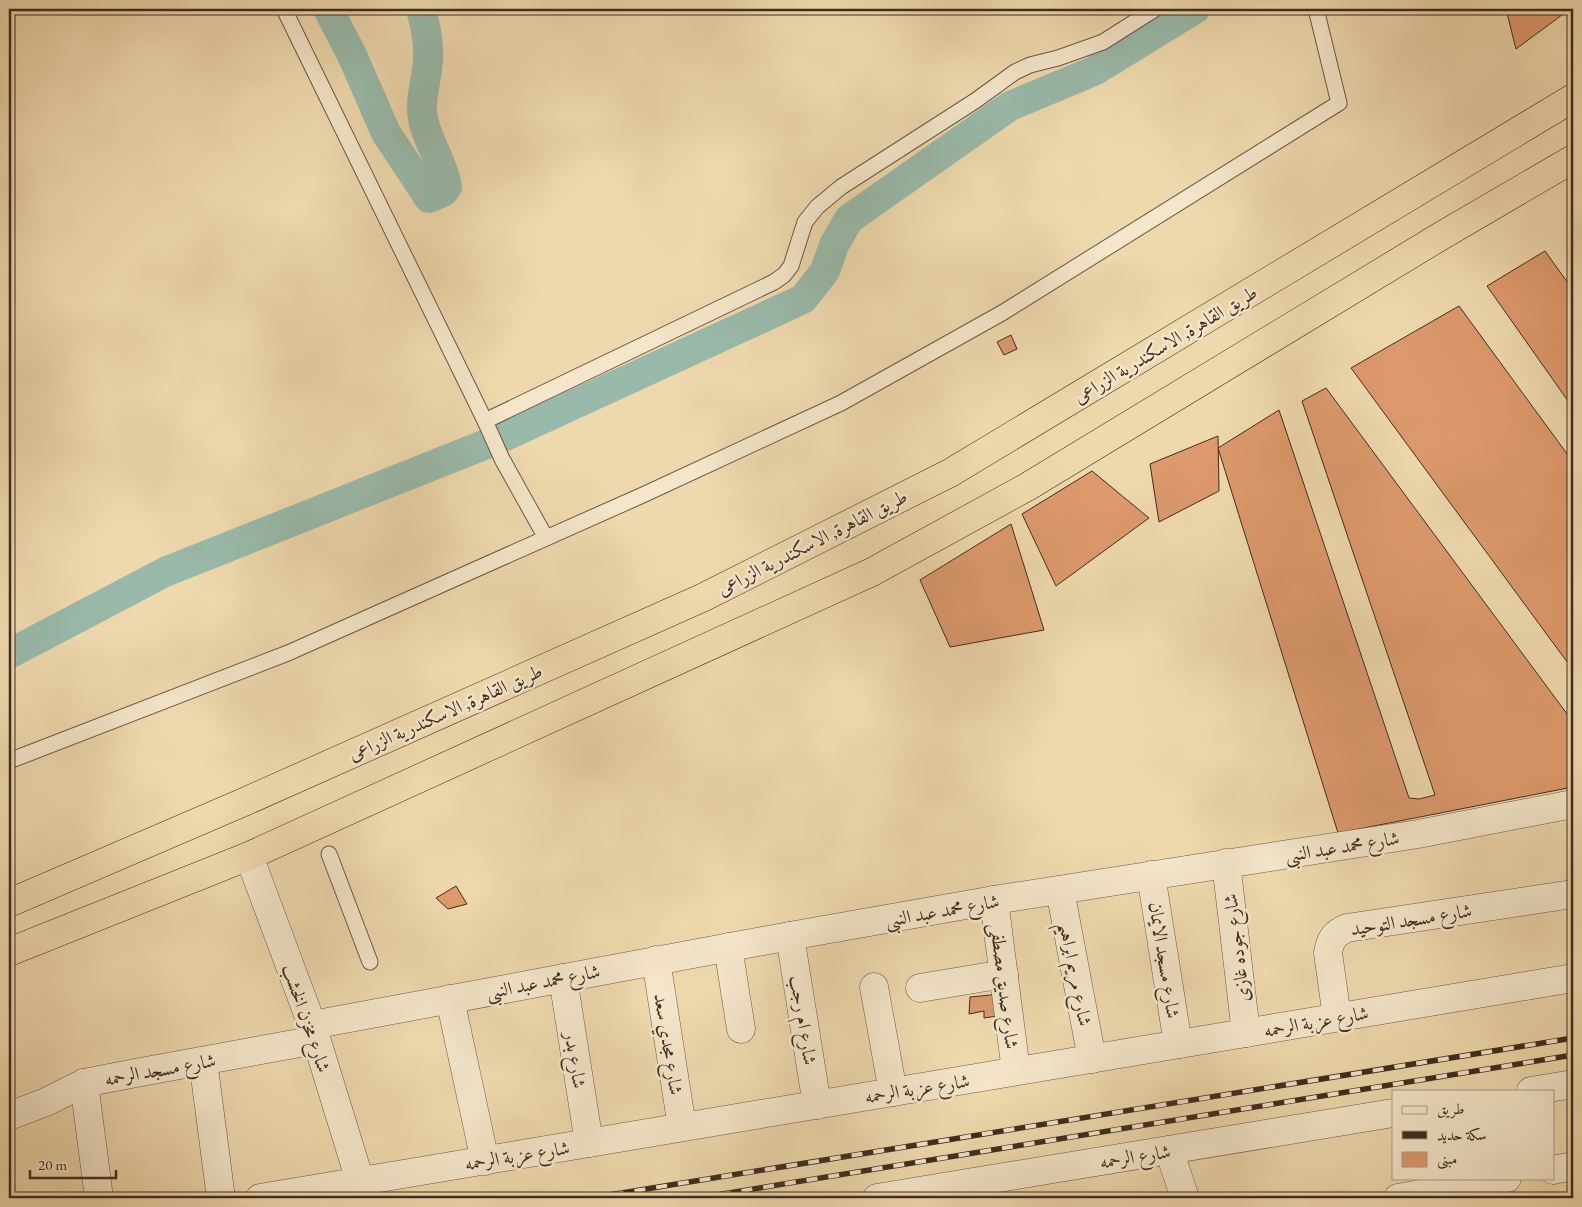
<svg xmlns="http://www.w3.org/2000/svg" width="1582" height="1207" font-family="'EB Garamond',Amiri,serif">
<style>
.lines{fill:none;stroke-linecap:round;stroke-linejoin:round}
.canal{stroke:#99baaa;stroke-width:30}
.building{fill:#dd9a6c;stroke:#3f2c22}
.lane-casing{stroke:#6b5745;stroke-width:17}
.street-casing{stroke:#6b5745;stroke-width:29}
.highway-casing{stroke:#3f2c22;stroke-width:29}
.lane{stroke:#f4e6ca;stroke-width:15}
.street{stroke:#f4e6ca;stroke-width:28}
.highway{stroke:#eed9ad;stroke-width:28}
.rail-casing{stroke:#3f2c22;stroke-width:5.5}
.rail{stroke:#f4e6ca;stroke-width:4;stroke-dasharray:11;stroke-linecap:butt}
.labels{text-anchor:middle;stroke-width:5;stroke-linejoin:round;paint-order:stroke}
.street-label{font-size:19px;fill:#3f2c22;stroke:#f4e6ca}
</style>
<rect width="100%" height="100%" fill="#eed9ad"/>
<filter id="stains"><feTurbulence type="fractalNoise" baseFrequency=".004" numOctaves="4"/><feColorMatrix values="0 0 0 0 .2 0 0 0 0 .09 0 0 0 0 .02 0 0 0 .5 -.17"/></filter>
<radialGradient id="worn" r=".72"><stop offset=".6" stop-color="#630" stop-opacity="0"/><stop offset="1" stop-color="#630" stop-opacity=".3"/></radialGradient>
<g class="lines">
<g class="canal">
<path d="M328,9L352,55L386,133L429,198L443,192L447,187C443,160 424,138 422,111C421,93 428,75 428,58C429,41 425,25 421,9"/>
<polyline points="9,654 165,572 499,439 803,299 825,271 834,245 849,219 1010,106 1094,71 1195,9"/>
</g>
</g>
<g class="building">
<polygon points="1506,9 1570,9 1516,49"/>
<polygon points="1545,251 1573,290 1573,408 1487,286"/>
<polygon points="1459,306 1573,462 1573,670 1351,368"/>
<polygon points="1011,335 1017,349 1004,355 997,342"/>
<polygon points="1326,388 1573,722 1573,787 1338,833 1218,448 1279,410 1409,798 1419,799 1435,795 1302,401"/>
<polygon points="1218,436 1219,491 1159,522 1150,464"/>
<polygon points="1092,471 1149,518 1056,586 1022,514"/>
<polygon points="1011,524 1044,630 950,647 920,580"/>
<polygon points="456,886 467,904 448,909 436,898"/>
<polygon points="1001,994 1003,1015 984,1018 984,1011 969,1014 970,997"/>
</g>
<g class="lines">
<defs>
<g id="lane">
<polyline points="284,9 485,421 502,459 546,538"/>
<polyline points="485,421 774,282 784,275 791,266 805,222 817,207 841,187 975,101 1015,72 1030,65 1058,58 1103,42 1155,9"/>
<polyline points="9,761 288,653 645,494 841,403 1002,313 1339,103 1316,9"/>
<polyline points="329,854 370,962"/>
</g>
<g id="street">
<polyline points="249,856 312,1025 360,1181"/>
<polyline points="1226,863 1246,1033"/>
<polyline points="1151,875 1178,1044"/>
<polyline points="1060,890 1092,1059"/>
<polyline points="994,900 1016,1071"/>
<polyline points="790,936 817,1105"/>
<polyline points="728,947 741,1029"/>
<polyline points="656,960 682,1127"/>
<polyline points="563,978 589,1143"/>
<polyline points="874,987 893,1092"/>
<polyline points="920,988 1004,974"/>
<polyline points="450,999 485,1161"/>
<path d="M1337,1017L1328,953C1330,939 1335,933 1347,928L1573,894"/>
<polyline points="312,1025 790,936 994,900 1418,834 1573,804"/>
<polyline points="203,1061 221,1198"/>
<polyline points="84,1083 99,1198"/>
<polyline points="1531,1091 1573,1084"/>
<polyline points="9,1116 46,1102 84,1083 141,1072 316,1040"/>
<polyline points="1169,1150 1185,1198"/>
<polyline points="1553,1170 1573,1166"/>
<polyline points="260,1198 1573,978"/>
<polyline points="877,1198 1393,1113"/>
<polyline points="1398,1198 1507,1178"/>
</g>
<g id="highway">
<polyline points="9,903 244,802 702,598 950,473 1573,98"/>
<polyline points="9,952 249,856 872,572 1027,487 1441,236 1573,159"/>
</g>
</defs>
<use href="#lane" class="lane-casing"/>
<use href="#street" class="street-casing"/>
<use href="#highway" class="highway-casing"/>
<use href="#lane" class="lane"/>
<use href="#street" class="street"/>
<use href="#highway" class="highway"/>
<defs>
<g id="rail">
<polyline points="591,1198 1573,1038"/>
<polyline points="698,1198 1573,1055"/>
</g>
</defs>
<use href="#rail" class="rail-casing"/>
<use href="#rail" class="rail"/>
</g>
<g class="labels">
<g class="street-label">
<text transform="translate(1165 344) rotate(-31)" y="7">طريق القاهرة, الاسكندرية الزراعى</text>
<text transform="translate(812 542) rotate(-27)" y="7">طريق القاهرة, الاسكندرية الزراعى</text>
<text transform="translate(445 712) rotate(-24)" y="7">طريق القاهرة, الاسكندرية الزراعى</text>
<text transform="translate(1342 846) rotate(-9)" y="7">شارع محمد عبد النبى</text>
<text transform="translate(942 910) rotate(-10)" y="7">شارع محمد عبد النبى</text>
<text transform="translate(1411 919) rotate(-9)" y="7">شارع مسجد التوحيد</text>
<text transform="translate(1236 948) rotate(-97)" y="7">شارع جوده غازى</text>
<text transform="translate(1165 960) rotate(81)" y="7">شارع مسجد الايمان</text>
<text transform="translate(1076 974) rotate(79)" y="7">شارع مريم ابراهيم</text>
<text transform="translate(543 981) rotate(-11)" y="7">شارع محمد عبد النبى</text>
<text transform="translate(1005 986) rotate(83)" y="7">شارع صديق مصطفى</text>
<text transform="translate(307 1018) rotate(71)" y="7">شارع مخزن الخشب</text>
<text transform="translate(804 1020) rotate(81)" y="7">شارع ام رجب</text>
<text transform="translate(1316 1021) rotate(-10)" y="7">شارع عزبة الرحمه</text>
<text transform="translate(669 1044) rotate(81)" y="7">شارع مجدي سعد</text>
<text transform="translate(576 1060) rotate(81)" y="7">شارع بدر</text>
<text transform="translate(160 1069) rotate(-10)" y="7">شارع مسجد الرحمه</text>
<text transform="translate(917 1088) rotate(-9)" y="7">شارع عزبة الرحمه</text>
<text transform="translate(517 1155) rotate(-9)" y="7">شارع عزبة الرحمه</text>
<text transform="translate(1135 1156) rotate(-9)" y="7">شارع الرحمه</text>
</g>
</g>
<rect width="1582" height="1207" fill="none" stroke="#eed9ad" stroke-width="30"/>
<rect x="10" y="10" width="1562" height="1187" fill="none" stroke="#3f2c22" stroke-width="2.5"/>
<rect x="15" y="15" width="1552" height="1177" fill="none" stroke="#3f2c22"/>
<rect x="1392" y="1090" width="162" height="90" fill="#f4e6ca" stroke="#ac9c87"/>
<rect x="1402" y="1106" width="25" height="8" fill="#f4e6ca" stroke="#ac9c87"/>
<text x="1437" y="1114" font-size="15" fill="#3f2c22">طريق</text>
<rect x="1402" y="1131" width="25" height="8" fill="#3f2c22" stroke="#ac9c87"/>
<text x="1437" y="1140" font-size="15" fill="#3f2c22">سكة حديد</text>
<rect x="1402" y="1152" width="25" height="15" fill="#dd9a6c" stroke="#ac9c87"/>
<text x="1437" y="1164" font-size="15" fill="#3f2c22">مبنى</text>
<path d="M30 1170v8h86v-8" fill="none" stroke="#3f2c22" stroke-width="2.5"/>
<text x="38" y="1170" font-size="15" fill="#3f2c22" stroke="#f4e6ca" stroke-width="4" paint-order="stroke">20 m</text>
<rect width="100%" height="100%" filter="url(#stains)"/>
<rect width="100%" height="100%" fill="url(#worn)"/>
</svg>
